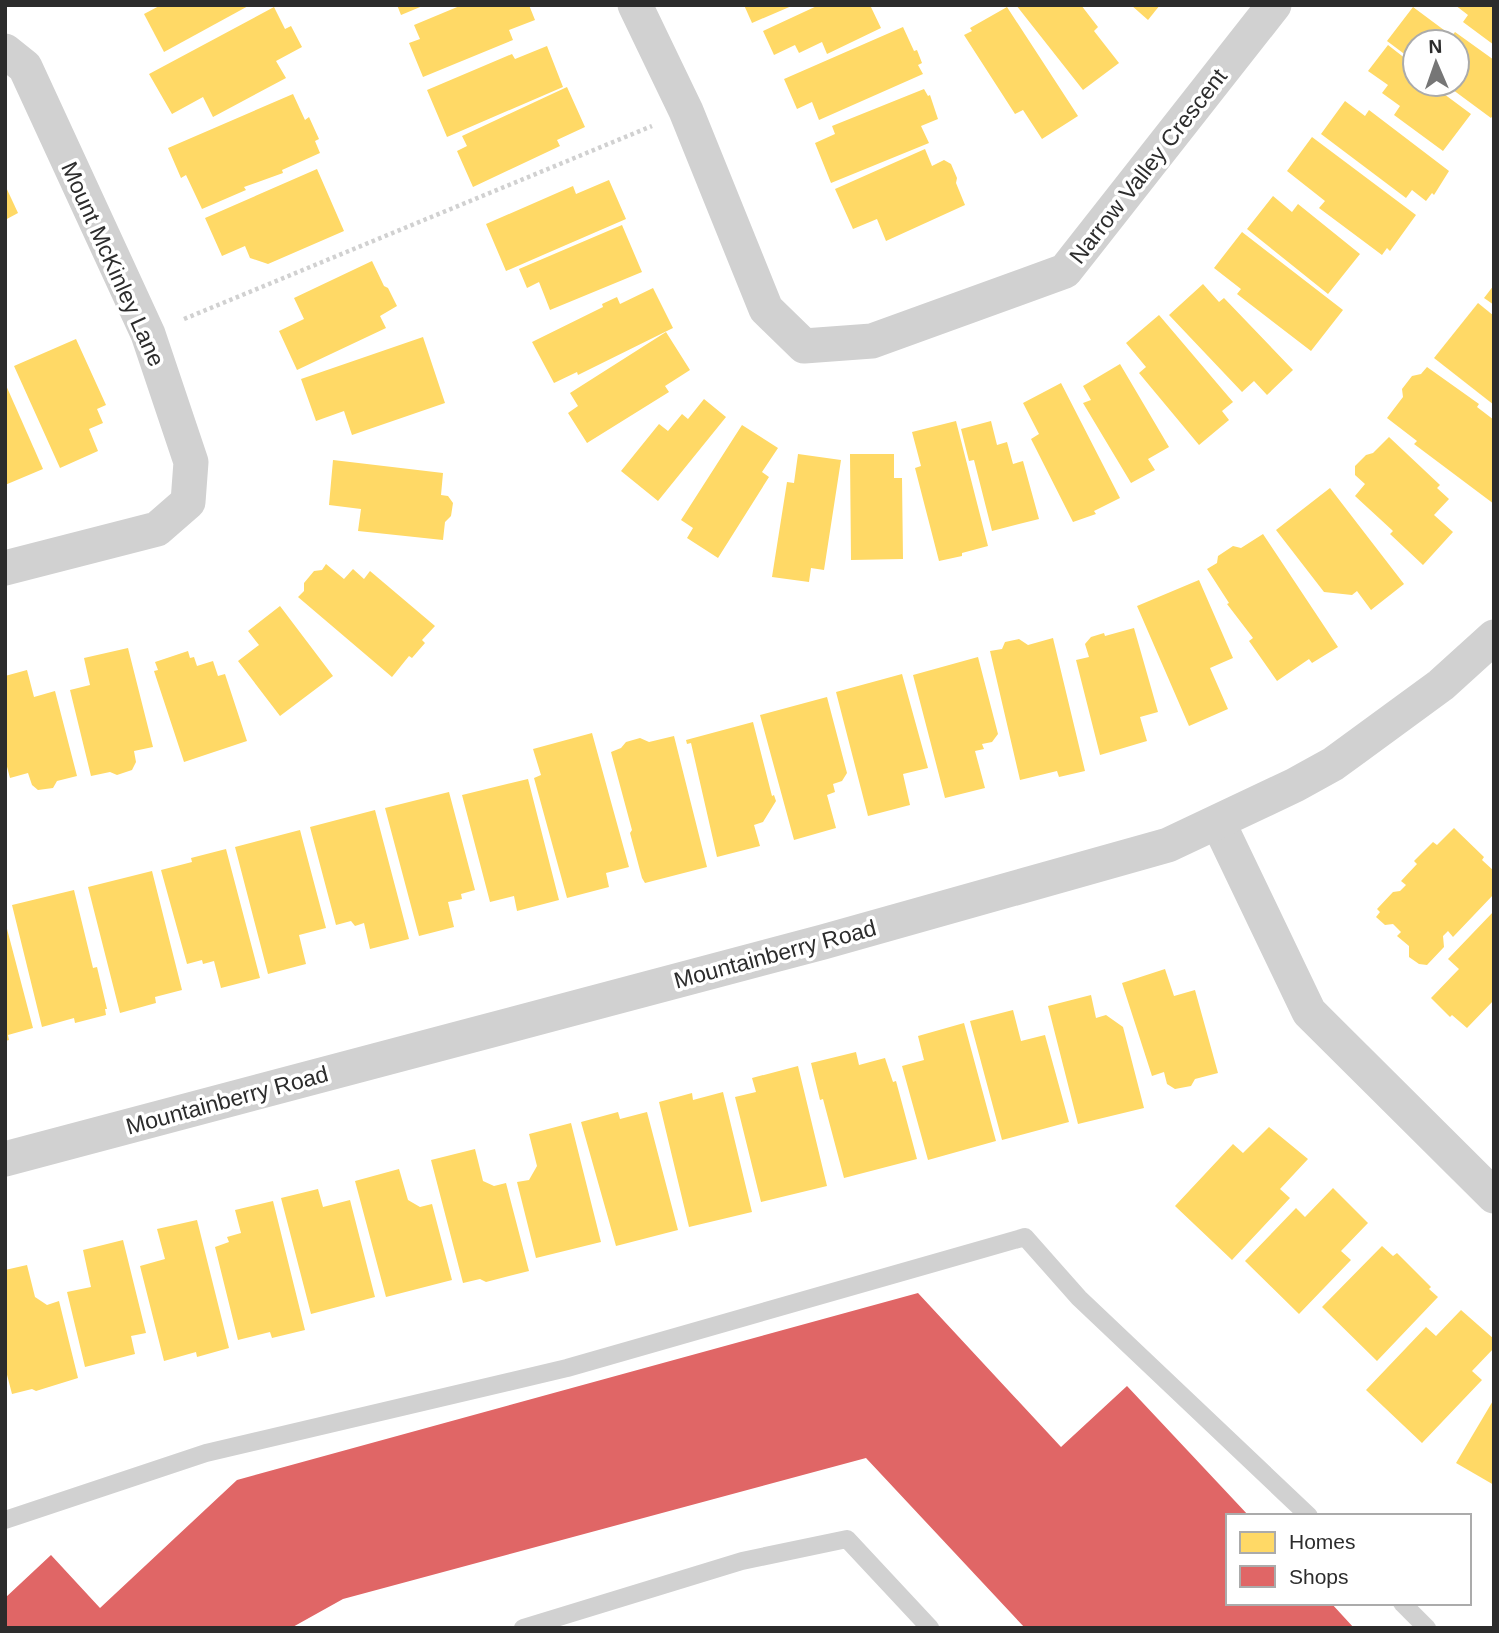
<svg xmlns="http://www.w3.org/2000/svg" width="1499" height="1633" font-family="Helvetica,sans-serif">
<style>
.homes{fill:#ffd966}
.shops{fill:#e06666}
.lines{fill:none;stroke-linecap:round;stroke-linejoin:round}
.path{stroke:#d1d1d1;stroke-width:4.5;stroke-dasharray:3.5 3.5;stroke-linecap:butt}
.lane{stroke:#d1d1d1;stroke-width:18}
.street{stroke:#d1d1d1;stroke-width:35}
.labels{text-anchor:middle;stroke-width:7;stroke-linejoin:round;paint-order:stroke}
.street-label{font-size:23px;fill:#2c2c2c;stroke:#fff}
</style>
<rect width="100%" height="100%" fill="#fff"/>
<g class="homes">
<polygon points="161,5 250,5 164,52 144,14"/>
<polygon points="397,5 425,5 401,15"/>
<polygon points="462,5 529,5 535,20 509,30 513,40 423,77 409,43 420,39 414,25"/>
<polygon points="744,5 794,5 752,23"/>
<polygon points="819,5 870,5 881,28 827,54 822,42 799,53 795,45 774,55 763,31"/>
<polygon points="1016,5 1081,5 1098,27 1094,31 1119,63 1083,90"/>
<polygon points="1131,5 1160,5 1148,20"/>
<polygon points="1455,5 1494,5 1494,45 1463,22 1468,15"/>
<polygon points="274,7 285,29 291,26 302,47 276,61 286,78 213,117 203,97 172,114 149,74"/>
<polygon points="1007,7 1078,116 1042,139 1023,110 1015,114 964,35 972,31 970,28"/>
<polygon points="1413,7 1452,36 1455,32 1494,60 1494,114 1491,118 1445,84 1457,84 1457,42 1415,42 1415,62 1387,41"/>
<polygon points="903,27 914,51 917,50 922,63 918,65 923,74 819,120 812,102 797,109 784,79"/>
<polygon points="1388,45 1415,66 1415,84 1439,84 1447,90 1444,94 1471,114 1443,151 1394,115 1400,106 1382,93 1388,85 1368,71"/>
<polygon points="547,46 563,87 447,137 427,90 512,54 515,59"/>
<polygon points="567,87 585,127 557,140 560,146 473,187 457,151 467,146 462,136"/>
<polygon points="924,89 928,96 930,95 938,119 921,126 929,143 831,183 815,143 835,134 832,126"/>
<polygon points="293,94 305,120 309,117 319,139 315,141 320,153 282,170 283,173 244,187 246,190 202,209 186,175 181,178 168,148"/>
<polygon points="1345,101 1365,116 1369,110 1449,171 1434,195 1432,193 1426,201 1412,190 1406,198 1321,134"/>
<polygon points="1312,137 1416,215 1390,251 1387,248 1382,255 1319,208 1325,201 1287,171"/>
<polygon points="925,149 932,166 944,160 951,164 957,178 956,183 965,205 886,241 877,219 853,229 835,189"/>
<polygon points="317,169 344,231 268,264 250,258 245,246 222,256 205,218"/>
<polygon points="609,180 626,219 506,271 486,224 573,186 576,194"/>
<polygon points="5,185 18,213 5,220"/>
<polygon points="1273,196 1292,212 1298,204 1360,254 1328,294 1247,229"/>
<polygon points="622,225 642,272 550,310 539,282 527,288 519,269"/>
<polygon points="1242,232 1343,310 1311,351 1237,294 1241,289 1214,268"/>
<polygon points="372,261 384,286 388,288 397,306 380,316 386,328 297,370 279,331 304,319 294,298"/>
<polygon points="1203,284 1219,302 1224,298 1293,370 1267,395 1254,381 1242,392 1169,315"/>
<polygon points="1494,285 1494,305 1484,298"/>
<polygon points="653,288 673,328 578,375 577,372 554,383 532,342 603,307 602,304 617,297 620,304"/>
<polygon points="1478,303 1494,316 1494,405 1434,358"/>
<polygon points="1159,315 1233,402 1222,411 1229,420 1199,445 1139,373 1146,367 1126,343"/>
<polygon points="666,332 690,370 665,386 669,392 587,443 568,413 578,406 570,393"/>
<polygon points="423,337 445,403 352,435 344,411 316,421 301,379"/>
<polygon points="76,339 106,405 97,409 103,423 89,429 98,451 60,468 14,366"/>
<polygon points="1120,364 1169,447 1148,459 1155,470 1131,483 1083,403 1091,400 1083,386"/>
<polygon points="1427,367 1479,404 1477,407 1494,420 1494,504 1414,444 1417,441 1387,418 1403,397 1402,389 1412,376 1421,374"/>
<polygon points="5,383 43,469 5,485"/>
<polygon points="1061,383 1120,498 1094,511 1096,514 1073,522 1031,439 1039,434 1023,403"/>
<polygon points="704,399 726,417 658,501 621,471 659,424 668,431 682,414 688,419"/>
<polygon points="956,421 988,546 962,553 962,556 939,561 915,468 921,466 912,432"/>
<polygon points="991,421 997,445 1007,442 1013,464 1023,461 1039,519 992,531 974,460 969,461 961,429"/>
<polygon points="742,425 778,448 762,472 769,477 718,558 687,538 693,528 681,520"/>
<polygon points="1389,437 1440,485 1437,488 1449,499 1434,515 1453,532 1423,565 1390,534 1393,531 1355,496 1365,484 1355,475 1355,466 1366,455 1373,453"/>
<polygon points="798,454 841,460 824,570 811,568 809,582 772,577 787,482 794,483"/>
<polygon points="850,454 894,454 894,478 902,478 903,559 851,560"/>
<polygon points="333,460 443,473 441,495 448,496 453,503 451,516 445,522 443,540 358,531 361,509 329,505"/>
<polygon points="1330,488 1404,584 1371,610 1357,591 1352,595 1324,592 1276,530"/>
<polygon points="1263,534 1338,647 1312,663 1309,659 1277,681 1249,641 1253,638 1227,604 1229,603 1207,569 1217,563 1218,556 1233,546 1241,548"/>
<polygon points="326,564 344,579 353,569 364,579 370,571 435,626 422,640 425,643 412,658 409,656 392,677 298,597 304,591 304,583 314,571 322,570"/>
<polygon points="1199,580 1233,658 1210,668 1228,709 1189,726 1137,606"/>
<polygon points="280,606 333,676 280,716 238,661 259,645 248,631"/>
<polygon points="1134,628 1158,712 1140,717 1147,741 1100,755 1076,660 1089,657 1085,644 1091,637 1104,633 1105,636"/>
<polygon points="1053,638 1085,771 1059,777 1057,771 1020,780 990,651 1002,649 1005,642 1019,639 1028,645"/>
<polygon points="128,648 153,747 134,751 136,762 132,770 117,775 110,772 91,776 70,690 90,685 84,658"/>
<polygon points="188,651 190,658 194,657 197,666 213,661 218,676 225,674 247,741 184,762 154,671 158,670 155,662"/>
<polygon points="978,657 998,734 992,742 982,744 984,749 975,751 985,788 945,798 913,675"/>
<polygon points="27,670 34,697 55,691 77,776 57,781 53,788 38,790 32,785 28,773 10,778 5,759 5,676"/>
<polygon points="902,674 928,768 903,774 910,805 868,816 836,692"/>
<polygon points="827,697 847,773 842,781 833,784 835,792 827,795 836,828 794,840 760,715"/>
<polygon points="753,722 772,796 774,795 776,801 763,822 754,825 760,846 717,857 691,743 687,744 686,740"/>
<polygon points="592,733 629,867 606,873 609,887 567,898 534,778 541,775 533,749"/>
<polygon points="674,736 707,867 645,883 642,878 630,833 632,830 611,752 621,748 626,742 640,738 649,742"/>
<polygon points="528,779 559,900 517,911 514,896 490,902 462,795"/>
<polygon points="449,792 475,890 461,894 462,899 448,902 454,927 419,936 385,808"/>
<polygon points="375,810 409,939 370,949 364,923 355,926 351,921 336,925 310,827"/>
<polygon points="1454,828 1484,857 1482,860 1494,871 1494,894 1453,937 1448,931 1443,936 1444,947 1427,965 1419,964 1409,957 1409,946 1397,936 1401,932 1393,924 1385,925 1376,917 1380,912 1377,909 1393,892 1400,891 1406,885 1401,881 1417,864 1414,861 1433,842 1437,845"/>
<polygon points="300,830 326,928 299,935 306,964 268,974 235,847"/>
<polygon points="226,849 260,978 221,988 214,961 203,964 202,960 187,964 161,870 192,862 191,858"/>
<polygon points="152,871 182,990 155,997 156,1003 120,1013 88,887"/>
<polygon points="74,890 93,968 97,967 107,1009 105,1009 106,1015 75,1023 74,1018 42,1027 12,905"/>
<polygon points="1494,911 1494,1000 1467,1028 1452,1015 1450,1017 1431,998 1459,969 1448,959"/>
<polygon points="6,925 33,1028 8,1035 9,1040 5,1041"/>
<polygon points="1165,969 1174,996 1195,990 1218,1073 1195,1079 1191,1086 1175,1089 1167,1084 1164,1072 1152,1076 1122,983"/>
<polygon points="1091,995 1096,1018 1106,1015 1123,1027 1144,1108 1078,1124 1048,1006"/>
<polygon points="1013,1010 1021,1041 1045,1035 1069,1122 1002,1140 970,1021"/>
<polygon points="964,1023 996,1141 928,1160 902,1066 924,1060 918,1036"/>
<polygon points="856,1052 859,1065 885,1058 893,1082 896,1081 917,1159 844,1178 823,1099 820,1100 811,1063"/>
<polygon points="798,1066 827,1186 761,1202 735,1097 756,1092 752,1078"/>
<polygon points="723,1092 752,1212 689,1227 659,1102 692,1093 693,1100"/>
<polygon points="618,1112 620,1119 647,1112 678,1230 616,1246 581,1122"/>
<polygon points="571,1123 601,1242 536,1258 517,1182 529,1180 537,1166 529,1134"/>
<polygon points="1269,1127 1308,1159 1280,1189 1290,1198 1232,1260 1175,1206 1233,1144 1243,1153"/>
<polygon points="475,1149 483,1181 494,1186 506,1183 529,1271 486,1282 480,1279 463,1283 431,1160"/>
<polygon points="399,1169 408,1200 420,1207 432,1204 452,1280 386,1297 355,1181"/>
<polygon points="1333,1188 1368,1223 1341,1251 1351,1260 1299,1314 1245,1261 1296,1208 1305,1217"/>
<polygon points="318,1189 323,1207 350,1200 375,1297 311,1314 281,1198"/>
<polygon points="273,1201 305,1330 272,1338 270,1332 238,1340 215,1247 229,1242 227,1237 241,1233 235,1210"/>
<polygon points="197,1220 229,1348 197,1357 196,1352 164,1361 140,1266 165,1259 157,1229"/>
<polygon points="123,1240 146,1333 131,1336 135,1354 85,1367 67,1292 91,1287 83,1250"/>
<polygon points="1382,1246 1393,1256 1397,1253 1431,1287 1429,1289 1438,1297 1377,1361 1322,1307"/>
<polygon points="27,1265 35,1297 47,1305 59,1301 78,1378 36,1391 32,1389 12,1394 5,1367 5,1270"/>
<polygon points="1461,1310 1494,1339 1494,1348 1472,1371 1482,1380 1422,1443 1366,1390 1426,1327 1436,1336"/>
<polygon points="1494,1399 1494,1485 1456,1463"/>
</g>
<polygon class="shops" points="918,1293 1061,1447 1127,1386 1249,1516 1228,1516 1228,1603 1331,1603 1354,1628 1025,1628 866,1458 343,1599 291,1628 5,1628 5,1598 51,1555 100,1608 237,1480"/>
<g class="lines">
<polyline class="path" points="184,319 652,126"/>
<g class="lane">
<polyline points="5,1520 206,1453 567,1368 1025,1237 1079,1298 1309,1516"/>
<polyline points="1402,1603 1427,1628"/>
<polyline points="523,1628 742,1561 847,1539 930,1628"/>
</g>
<g class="street">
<polyline points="635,5 686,111 766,309 804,346 872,341 1065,271 1274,5"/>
<polyline points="5,51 25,67 148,334 191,462 188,502 157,529 5,568"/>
<polyline points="1218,822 1309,1012 1494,1196"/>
<polyline points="5,1159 823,942 1168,845 1295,785 1333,764 1441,685 1494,637"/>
</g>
</g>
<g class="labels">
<g class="street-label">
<text transform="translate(1148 166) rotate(-52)" y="8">Narrow Valley Crescent</text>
<text transform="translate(113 264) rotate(66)" y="8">Mount McKinley Lane</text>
<text transform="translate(775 954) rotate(-15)" y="8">Mountainberry Road</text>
<text transform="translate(227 1100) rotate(-15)" y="8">Mountainberry Road</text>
</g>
</g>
<rect width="1499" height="1633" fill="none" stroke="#2c2c2c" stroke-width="14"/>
<rect x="1226" y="1514" width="245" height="91" fill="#ffffff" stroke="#ababab" stroke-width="2"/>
<rect x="1240" y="1532" width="35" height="21" fill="#ffd966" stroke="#ababab" stroke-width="2"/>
<text x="1289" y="1549" font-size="21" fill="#2c2c2c">Homes</text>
<rect x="1240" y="1566" width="35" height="21" fill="#e06666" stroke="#ababab" stroke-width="2"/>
<text x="1289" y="1584" font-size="21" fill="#2c2c2c">Shops</text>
<g transform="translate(1436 63) rotate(358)"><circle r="33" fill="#ffffff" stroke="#ababab" stroke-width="2"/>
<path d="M0-5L12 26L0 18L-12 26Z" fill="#767676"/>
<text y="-10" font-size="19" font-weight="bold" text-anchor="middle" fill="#2c2c2c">N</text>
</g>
</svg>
